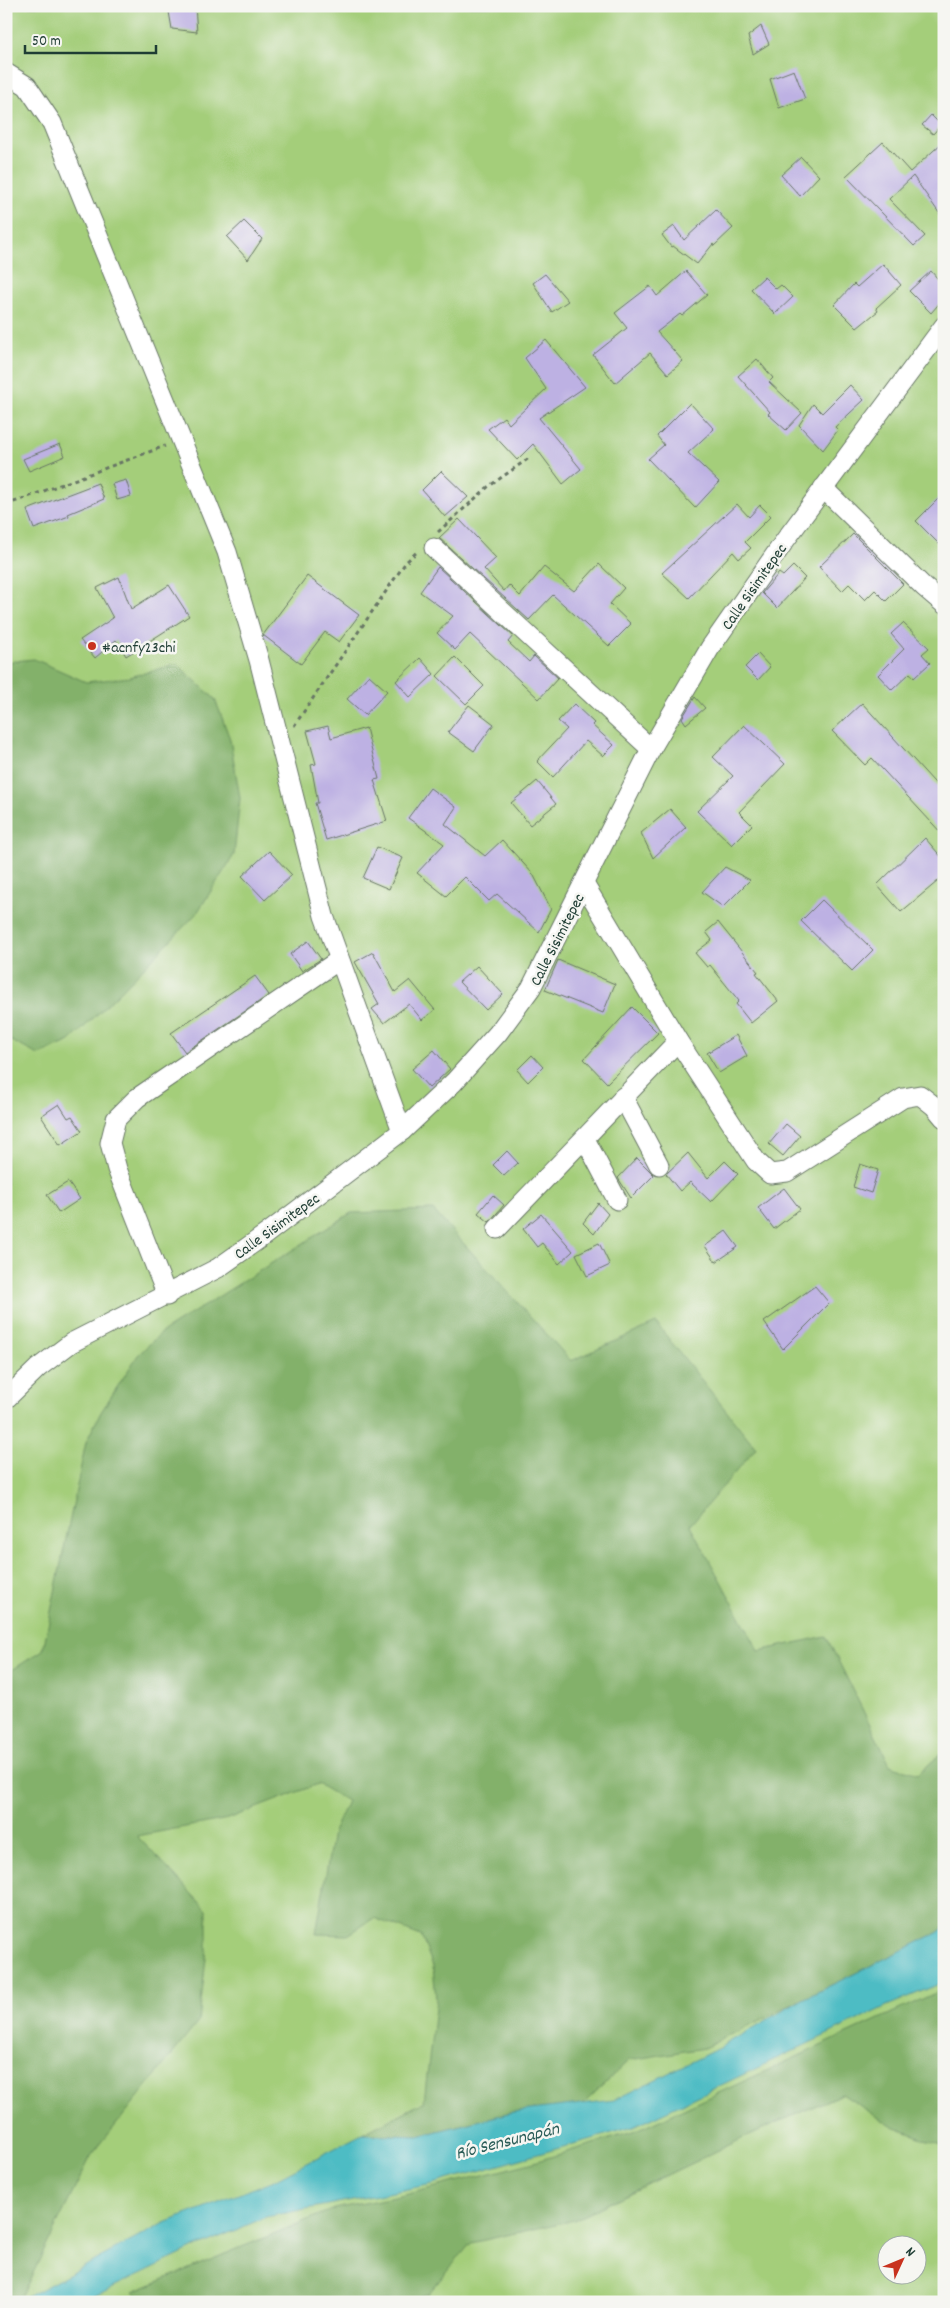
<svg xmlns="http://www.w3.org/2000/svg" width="950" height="2308" font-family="Dekko,sans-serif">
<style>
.green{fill:#a4ce7a;stroke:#628657;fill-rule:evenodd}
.forest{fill:#83b16a;stroke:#51774f}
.water{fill:#4ebcc4;stroke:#367c7c}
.building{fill:#bdb1e3}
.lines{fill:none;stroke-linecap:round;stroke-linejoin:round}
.minor-casing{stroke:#677665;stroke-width:21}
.path{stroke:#677665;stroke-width:3;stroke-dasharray:4 4;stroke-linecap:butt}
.minor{stroke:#fff;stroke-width:19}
.poi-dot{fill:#c8321e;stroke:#f6f6f2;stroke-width:2}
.labels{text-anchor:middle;stroke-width:5;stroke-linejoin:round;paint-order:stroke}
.street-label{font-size:16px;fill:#1f3d34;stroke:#f6f6f2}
.poi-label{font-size:16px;fill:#1f3d34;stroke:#f6f6f2;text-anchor:start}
.water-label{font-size:18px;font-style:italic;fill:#2b5d58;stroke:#f6f6f2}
</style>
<rect width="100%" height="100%" fill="#f6f6f2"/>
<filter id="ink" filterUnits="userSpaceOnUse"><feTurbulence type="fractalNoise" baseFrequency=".02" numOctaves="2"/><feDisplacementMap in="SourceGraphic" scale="10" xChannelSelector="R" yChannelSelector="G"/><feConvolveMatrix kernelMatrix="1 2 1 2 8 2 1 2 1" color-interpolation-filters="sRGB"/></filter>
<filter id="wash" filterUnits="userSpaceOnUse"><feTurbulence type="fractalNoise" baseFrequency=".0096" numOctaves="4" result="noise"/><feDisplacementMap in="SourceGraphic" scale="20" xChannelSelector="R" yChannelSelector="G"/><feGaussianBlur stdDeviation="1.12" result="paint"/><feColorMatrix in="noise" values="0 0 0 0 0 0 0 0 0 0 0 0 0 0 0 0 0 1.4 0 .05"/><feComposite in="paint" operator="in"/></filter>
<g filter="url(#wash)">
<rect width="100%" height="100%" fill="#ede0c0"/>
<path class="green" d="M6,6H944V2302H6ZM888,2246H918V2276H888Z"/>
<g class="forest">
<polygon points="34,659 86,682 130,677 177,664 215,699 230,739 240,798 234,855 197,913 124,988 70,1041 38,1055 6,1038 6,662"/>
<polygon points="433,1210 571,1361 656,1323 756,1448 690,1525 759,1651 826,1636 890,1765 918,1774 944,1751 944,1928 937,1933 704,2048 629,2060 582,2105 513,2112 418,2136 362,2134 424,2102 436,1999 433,1966 421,1936 374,1918 348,1935 316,1934 333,1832 347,1801 318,1784 228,1819 137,1836 207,1910 207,1949 199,2021 91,2156 19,2301 6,2302 6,1674 43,1650 86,1442 101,1412 138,1355 161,1333 351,1213"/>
<polygon points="944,1989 944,2146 893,2127 842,2094 758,2131 574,2220 471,2243 428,2294 403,2302 142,2302 133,2292 334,2209 400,2196 527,2164 636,2131"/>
</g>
<polygon class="water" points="944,1928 944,1982 887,2006 633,2127 433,2184 266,2217 192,2249 82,2302 17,2302 165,2223 272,2181 362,2134 418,2136 513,2112 614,2100 719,2048 803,1999 937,1933"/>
<g id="blocks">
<g class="building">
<polygon points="168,6 195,6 197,32 172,29"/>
<polygon points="761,26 769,44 753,54 748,36"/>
<polygon points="794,70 805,99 779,108 770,79"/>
<polygon points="931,115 941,125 933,134 922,125"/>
<polygon points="944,141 944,220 913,176 889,199 925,236 914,246 846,176 883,142 910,172"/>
<polygon points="801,157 819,176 800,196 781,175"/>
<polygon points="716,210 733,228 714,246 713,244 697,264 673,246 671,247 662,235 674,226 684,240"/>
<polygon points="244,221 262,239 248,260 227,237"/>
<polygon points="883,264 901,285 876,308 878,311 857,328 834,305 854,284 857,287"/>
<polygon points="686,271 707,295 682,316 680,314 657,332 683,361 668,374 650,353 615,383 593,355 627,328 615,313 650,286 657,296"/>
<polygon points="931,271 944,286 944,298 931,313 909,291"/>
<polygon points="545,274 568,301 552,312 533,283"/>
<polygon points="764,277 776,289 781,285 793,297 775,314 751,289"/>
<polygon points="546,340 585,387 539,418 581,469 563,484 533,444 517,460 488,429 504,417 509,424 546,389 525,358"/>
<polygon points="757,359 773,378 769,382 802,413 786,430 768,414 770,412 738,376"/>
<polygon points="850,385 864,400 835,427 838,430 823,450 799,425 813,404 822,413"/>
<polygon points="690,403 714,429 688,453 719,482 695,508 648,459 664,445 657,436"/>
<polygon points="60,444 65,456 29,471 23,459"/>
<polygon points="441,471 468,497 445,517 422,490"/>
<polygon points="126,480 131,496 117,500 112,484"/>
<polygon points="98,483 104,499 68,514 69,516 34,529 27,510"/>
<polygon points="944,493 944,549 916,521"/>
<polygon points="737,504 749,517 760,505 771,516 745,542 751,548 739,559 733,552 689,598 662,573"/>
<polygon points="459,519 496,558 484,569 504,591 509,585 520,596 544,567 574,591 599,564 624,588 610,604 631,624 609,646 553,595 529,620 439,538"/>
<polygon points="853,534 903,584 886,601 875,590 865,600 849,584 842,591 819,567"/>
<polygon points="793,566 805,578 777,608 762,593 779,573 783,576"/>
<polygon points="438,567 513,636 508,642 529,662 534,656 558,678 539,699 470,634 455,650 437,633 453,616 420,592"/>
<polygon points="307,576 359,615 339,642 325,632 301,664 263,635"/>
<polygon points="119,577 131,609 169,585 189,616 126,656 116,640 95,658 80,640 113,618 97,588"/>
<polygon points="903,623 929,648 922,654 930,663 914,678 910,673 892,690 878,675 904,649 891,634"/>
<polygon points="758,654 770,667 758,680 745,667"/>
<polygon points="455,657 484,686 466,704 437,676"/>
<polygon points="420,658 434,674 410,697 396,681"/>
<polygon points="369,675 387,691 365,715 347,699"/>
<polygon points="695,697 705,708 686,724 682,718"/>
<polygon points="862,703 944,793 944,836 872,758 865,765 832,731"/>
<polygon points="574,704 594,723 592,725 614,745 603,756 586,741 553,777 537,761 567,729 558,721"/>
<polygon points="469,705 494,724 474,751 448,732"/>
<polygon points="744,725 785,764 739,812 752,825 732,845 697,811 733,776 713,757"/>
<polygon points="328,726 331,738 366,728 379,779 374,780 387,821 326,840 315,803 318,803 311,765 316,764 307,731"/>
<polygon points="537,781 556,804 530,825 511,803"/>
<polygon points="430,788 456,807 445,824 485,856 502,840 533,874 551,909 539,932 497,894 489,901 465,877 446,896 417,873 444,844 408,818"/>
<polygon points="670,809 686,827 653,858 641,833"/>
<polygon points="925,838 944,860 944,876 901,912 877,885"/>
<polygon points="377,847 403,858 389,889 363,878"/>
<polygon points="269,851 292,875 265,900 242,876"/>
<polygon points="725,867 750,880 723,907 702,892"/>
<polygon points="822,900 873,950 852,971 801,921"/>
<polygon points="718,922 758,972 756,973 778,1001 751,1023 736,1004 739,1001 710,965 707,967 695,953 712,940 706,932"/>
<polygon points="308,941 321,959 302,971 290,954"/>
<polygon points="373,952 395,992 410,980 435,1010 422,1020 409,1004 384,1023 372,1009 379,1004 355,962"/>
<polygon points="558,960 615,984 603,1013 545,990"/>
<polygon points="477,966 503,994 486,1010 459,982"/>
<polygon points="255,976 269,995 185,1052 171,1033"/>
<polygon points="632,1007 658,1033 607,1083 584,1059"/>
<polygon points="736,1035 747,1056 719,1073 707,1053"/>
<polygon points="434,1050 450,1069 429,1088 412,1069"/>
<polygon points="532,1055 543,1067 528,1082 517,1070"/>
<polygon points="59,1104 68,1118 72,1116 82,1131 60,1145 41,1116"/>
<polygon points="786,1124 800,1136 783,1156 769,1144"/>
<polygon points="507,1151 518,1163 504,1176 493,1165"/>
<polygon points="688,1153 708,1178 725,1161 738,1174 711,1202 690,1182 680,1191 666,1174"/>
<polygon points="637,1158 654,1175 631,1198 618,1178"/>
<polygon points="860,1164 878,1170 871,1193 853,1187"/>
<polygon points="68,1182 80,1199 59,1213 47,1195"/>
<polygon points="784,1188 800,1209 774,1229 758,1208"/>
<polygon points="493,1195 504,1205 489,1222 478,1213"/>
<polygon points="598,1203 608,1214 594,1234 583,1223"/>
<polygon points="541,1214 573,1251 559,1264 542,1243 537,1247 523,1229"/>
<polygon points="726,1231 738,1247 716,1262 705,1246"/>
<polygon points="599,1243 610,1265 587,1276 576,1254"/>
<polygon points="815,1286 829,1303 783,1349 764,1322"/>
</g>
</g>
</g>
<g filter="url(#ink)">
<use href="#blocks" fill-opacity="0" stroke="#677665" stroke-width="1"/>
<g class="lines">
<defs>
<g id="minor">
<polyline points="6,73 27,86 52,123 227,552 259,660 324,916 402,1131"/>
<polyline points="823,488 924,587 944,604"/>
<polyline points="434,548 651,749"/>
<polyline points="584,884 678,1041 756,1161 770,1174 787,1172 903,1098 920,1095 934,1106 944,1118"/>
<polyline points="623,1097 659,1165"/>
<polyline points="585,1139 617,1200"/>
<polyline points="497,1229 678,1041"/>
<polyline points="167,1296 117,1169 110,1143 116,1119 137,1098 339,960"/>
<polyline points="6,1399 38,1368 71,1343 218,1268 266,1234 402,1131 454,1082 498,1033 531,988 651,749 710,648 786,539 944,326"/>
</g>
</defs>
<use href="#minor" class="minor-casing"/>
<g class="path">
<polyline points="6,505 165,446"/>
<polyline points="438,532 488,487 529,458"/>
<polyline points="294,726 406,562 417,552"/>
</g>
<use href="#minor" class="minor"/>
</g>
</g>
<circle class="poi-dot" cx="92" cy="646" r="5"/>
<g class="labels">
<g class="street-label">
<text transform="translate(753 586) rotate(-55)" y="6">Calle Sisimitepec</text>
<text transform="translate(556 939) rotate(-63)" y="6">Calle Sisimitepec</text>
<text transform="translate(276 1225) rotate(-36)" y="6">Calle Sisimitepec</text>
</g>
<g class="poi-label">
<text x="102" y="652">#acnfy23chi</text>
</g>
<g class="water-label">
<text transform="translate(507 2140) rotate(-14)" y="6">Río Sensunapán</text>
</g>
</g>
<rect width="950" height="2308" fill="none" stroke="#f6f6f2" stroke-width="25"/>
<g transform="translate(902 2260) rotate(46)"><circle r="24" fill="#f6f6f2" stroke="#a0aca6"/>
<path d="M0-4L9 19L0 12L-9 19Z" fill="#c8321e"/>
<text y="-8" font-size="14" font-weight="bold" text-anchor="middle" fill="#1f3d34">N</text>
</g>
<path d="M25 45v8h131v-8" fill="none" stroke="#1f3d34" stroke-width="2.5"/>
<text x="32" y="45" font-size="15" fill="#1f3d34" stroke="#f6f6f2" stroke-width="4" paint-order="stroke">50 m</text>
</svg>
